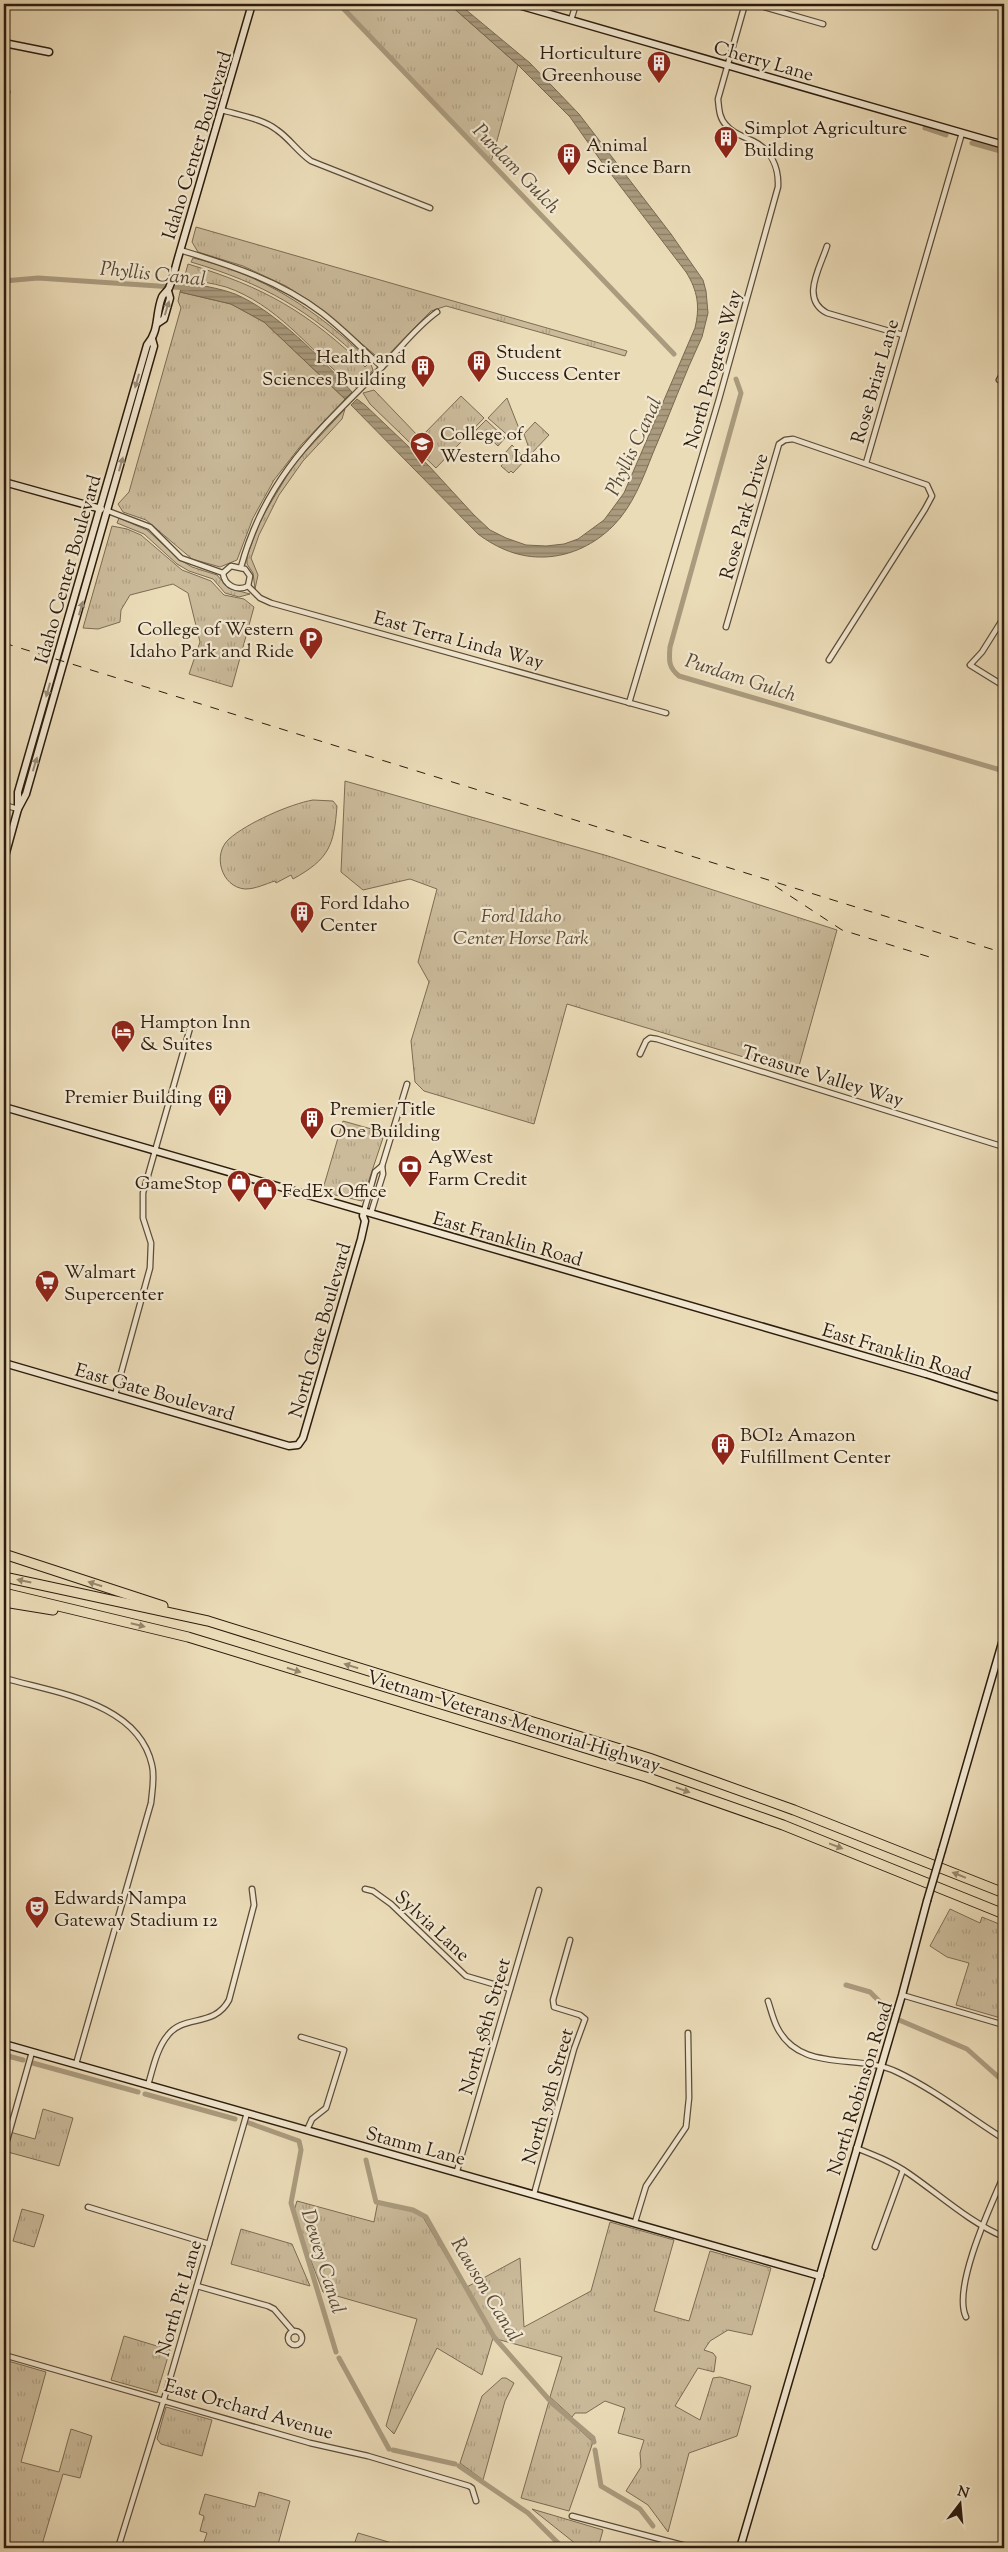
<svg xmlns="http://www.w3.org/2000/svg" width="1008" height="2552" font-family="'Sorts Mill Goudy',serif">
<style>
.grass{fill:url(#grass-tufts);stroke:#7c6c54}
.water{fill:url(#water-rules);stroke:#786851}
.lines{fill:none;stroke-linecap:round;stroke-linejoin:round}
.canal{stroke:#aa9b7e;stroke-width:5}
.street-casing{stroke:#5c4c38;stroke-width:7}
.secondary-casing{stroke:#2c1c0d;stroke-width:9}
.highway-casing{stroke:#2c1c0d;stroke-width:11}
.street{stroke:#f2e8d1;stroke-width:4.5}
.secondary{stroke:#f2e8d1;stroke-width:6}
.highway{stroke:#ebdcb8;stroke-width:9}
.rail{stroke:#2c1c0d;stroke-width:1;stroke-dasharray:9 9;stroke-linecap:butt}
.secondary-bridge-casing{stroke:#2c1c0d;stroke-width:9;stroke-linecap:butt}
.secondary-bridge{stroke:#f2e8d1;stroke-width:6}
.oneway{fill:#998c79}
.oneway2{fill:#95866b}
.labels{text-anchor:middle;stroke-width:4.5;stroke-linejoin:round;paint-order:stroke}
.poi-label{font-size:19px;fill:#2c1c0d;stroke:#f2e8d1;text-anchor:start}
.street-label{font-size:19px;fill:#2c1c0d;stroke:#f2e8d1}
.park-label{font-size:19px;font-style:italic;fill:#5c4c38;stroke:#f2e8d1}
.water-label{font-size:20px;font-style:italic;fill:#584835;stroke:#f2e8d1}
</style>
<defs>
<pattern id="grass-tufts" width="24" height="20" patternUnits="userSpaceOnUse" patternTransform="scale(1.25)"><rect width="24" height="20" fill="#cbbb9b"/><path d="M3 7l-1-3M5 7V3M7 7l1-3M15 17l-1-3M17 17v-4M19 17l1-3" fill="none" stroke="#aea084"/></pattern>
<pattern id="water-rules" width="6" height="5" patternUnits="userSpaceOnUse" patternTransform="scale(1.25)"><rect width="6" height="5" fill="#aa9b7e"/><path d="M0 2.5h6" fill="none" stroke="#8b7e66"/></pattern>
</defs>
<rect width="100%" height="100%" fill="#ebdcb8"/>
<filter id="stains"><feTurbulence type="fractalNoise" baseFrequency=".004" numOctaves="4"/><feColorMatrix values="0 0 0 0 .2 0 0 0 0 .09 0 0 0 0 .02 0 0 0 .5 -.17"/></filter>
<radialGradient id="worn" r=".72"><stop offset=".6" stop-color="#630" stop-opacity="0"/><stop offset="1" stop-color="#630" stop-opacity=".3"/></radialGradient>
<g class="grass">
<polygon points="340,4 449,4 518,65 491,162"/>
<polygon points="196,227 627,351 625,356 446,306 431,311 384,359 381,360 313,303 286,286 243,266 198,252 192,242"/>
<path d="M193,258C262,274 319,311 368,360L365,363C309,310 265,284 191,262Z"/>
<path d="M188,264C264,287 308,312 365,367L370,362L373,370L357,388L347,382C309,348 276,304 226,287C212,283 198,281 184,279Z"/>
<polygon points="180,292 231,304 264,322 345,399 302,444 274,480 253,518 237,560 220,567 192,559 146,520 123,512 118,504 129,492 181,308 178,301"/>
<polygon points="374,390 420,438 461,396 484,418 436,468 370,404 363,393"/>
<polygon points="507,398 520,431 512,439 488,418"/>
<polygon points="345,409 342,419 303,461 279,495 259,535 251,558 258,575 255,589 253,573 247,564 247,556 261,519 294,464"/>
<polygon points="486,420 505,438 498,446 483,432 476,439 473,433"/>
<polygon points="535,422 549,435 531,454 524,434"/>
<polygon points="512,445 526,459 513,473 511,471 509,473 501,466 509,457 505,453"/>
<polygon points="119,518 147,530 179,559 192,567 217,575 228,588 250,594 239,597 225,593 213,579 189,571 177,564 144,534 117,523"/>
<polygon points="112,526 127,529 141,535 182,570 211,581 224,595 244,599 254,607 232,687 189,674 200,642 188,593 173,584 130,595 121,610 120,622 98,629 83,628"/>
<polygon points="345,781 608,856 837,930 797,1073 567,1004 534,1124 424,1091 415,1082 411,1041 429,982 418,962 437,889 410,879 363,890 341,872"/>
<path d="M313,800L333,801L337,806C334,846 329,859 293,879L291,875L276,883L275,881C265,884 256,889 245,889C221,887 212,854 229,839C247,823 290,804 313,800Z"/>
<polygon points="343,1121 382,1132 384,1135 362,1201 322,1192"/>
<polygon points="950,1909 980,1923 982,1917 1004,1926 1004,2019 956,2005 969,1963 947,1957 930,1946"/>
<polygon points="43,2109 73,2118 59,2166 4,2151 10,2132 35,2139"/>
<polygon points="297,2201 374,2222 378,2201 420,2212 465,2288 520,2258 524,2327 591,2291 610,2222 674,2240 654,2311 689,2321 710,2251 771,2268 752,2335 728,2330 710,2341 704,2350 713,2353 716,2357 714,2372 698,2368 675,2406 700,2420 713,2378 720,2377 751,2386 737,2436 689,2453 668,2532 648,2505 626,2491 641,2467 640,2453 644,2440 618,2433 625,2408 605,2401 586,2413 575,2413 572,2417 550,2397 562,2357 493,2338 482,2375 437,2348 394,2434 386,2426 417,2319 323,2292 293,2214"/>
<polygon points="22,2209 44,2215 34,2247 13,2241"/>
<polygon points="241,2229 292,2244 310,2286 231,2264"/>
<polygon points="124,2336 170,2350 157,2393 111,2380"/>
<polygon points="8,2361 46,2372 21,2462 59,2472 71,2429 92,2436 80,2478 63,2474 41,2548 4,2548 4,2375"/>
<polygon points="502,2378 506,2378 514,2383 505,2401 483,2480 460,2463 482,2396"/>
<polygon points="549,2401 593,2442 569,2511 521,2498"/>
<polygon points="166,2407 212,2420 202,2456 161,2444 157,2439"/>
<polygon points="259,2492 290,2501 277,2548 202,2548 207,2533 200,2531 204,2516 199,2514 205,2494 255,2507"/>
<polygon points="532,2509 603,2530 598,2548 581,2548"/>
<polygon points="358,2533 409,2548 353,2548"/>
</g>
<g class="water">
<path d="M449,4H459L530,63L579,114L671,234L703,280L706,291L708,313L702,337C684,375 670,414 653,453C643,478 633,506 613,526C595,544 571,556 545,557C520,558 498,549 478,534L351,405L357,399L365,405L429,466L474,515L490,530L506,538L526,545L546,546L564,544L578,539L604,520L624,493L695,328C700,307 698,291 686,272L601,161L570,117L518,65Z"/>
<path d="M183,283C200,285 219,288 235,294C276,311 322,359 352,392L345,399L264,322L231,304L180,292Z"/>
</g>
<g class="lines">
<g class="canal">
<polyline points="339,4 674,354"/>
<polyline points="925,128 946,135"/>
<polyline points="972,143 1004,152"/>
<polyline points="4,281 38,278 188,288"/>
<path d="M736,379L741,393L670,647C669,660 668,667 679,676L1004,771"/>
<polyline points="846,1985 870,1992 890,2012"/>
<polyline points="899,2020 967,2049 1004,2082"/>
<polyline points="4,2055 23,2060"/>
<polyline points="29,2062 138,2092"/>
<polyline points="145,2094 235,2119"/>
<polyline points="249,2123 299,2141 301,2150 291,2203 336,2352"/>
<polyline points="366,2160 376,2202 413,2210 426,2217 494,2337 552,2403 593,2438 594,2442"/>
<polyline points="339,2358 389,2449"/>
<polyline points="393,2450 455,2464"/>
<polyline points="595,2450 601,2486 640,2509 653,2526"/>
<polyline points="459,2466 528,2513 563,2548"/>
</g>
<defs>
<g id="street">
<polyline points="4,4 30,4"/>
<polyline points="754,4 823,24"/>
<polyline points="571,20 576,4"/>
<polyline points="4,86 7,92 4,104"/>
<path d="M222,110C239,115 263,119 277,130C290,139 297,151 311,161L430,208"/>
<path d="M827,246C820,268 800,299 827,313L903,335"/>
<path d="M180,250C230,265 280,281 322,313C344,330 362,349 382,367"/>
<polyline points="999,380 1004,371"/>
<polyline points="866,463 962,133"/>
<polyline points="108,511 150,527 181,558 223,573"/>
<path d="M241,567C266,476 317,433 381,368C399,350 416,327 437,312"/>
<polyline points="223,573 231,566 245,569 250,576 248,586"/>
<path d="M223,573C224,585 237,592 248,586"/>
<polyline points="248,586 260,598 271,603 666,713"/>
<polyline points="1004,617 982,652 970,665 1004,686"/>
<polyline points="726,627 779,444 785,440 793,439 927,485 932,496 925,509 829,660"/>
<path d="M629,703L719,399L778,187C779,167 771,150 753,141C743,136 733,134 726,125C719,118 719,108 718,99L745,4"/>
<polyline points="4,805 18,809"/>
<polyline points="640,1054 646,1041 650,1038 657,1039 1004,1147"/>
<polyline points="364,1211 375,1172 382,1166"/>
<polyline points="371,1213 383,1174 382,1166 407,1084"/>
<polyline points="115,1395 150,1268 151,1243 143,1218 143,1193 192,1021"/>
<path d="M4,1678C55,1693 138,1702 152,1765C155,1777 152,1792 151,1803L76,2064"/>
<polyline points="365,1889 373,1891 391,1904 466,1976 510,1989"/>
<polyline points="902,1995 1004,2025"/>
<path d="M768,2001C771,2010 773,2019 777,2027C800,2074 859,2053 897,2072C935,2090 969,2117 1004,2139"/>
<polyline points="301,2037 344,2050 326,2108 312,2119 307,2130"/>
<path d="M148,2085C153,2068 157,2048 168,2035C184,2014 214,2028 229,2000L254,1905L252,1889"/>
<path d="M856,2148C874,2155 892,2162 908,2173C940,2195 969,2222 1004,2237"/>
<polyline points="4,2151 32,2052"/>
<polyline points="457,2171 539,1890"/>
<polyline points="534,2194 574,2049 585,2019 580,2015 554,2007 553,2000 570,1940"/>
<polyline points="88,2207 209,2244"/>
<polyline points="635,2222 646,2186 686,2127 689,2098 688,2033"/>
<polyline points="875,2247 903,2170"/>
<polyline points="197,2286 268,2306 274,2309 293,2331"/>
<path d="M966,2317C952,2288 991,2205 1004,2175"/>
<circle cx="295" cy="2338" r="7"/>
<polyline points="4,2355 310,2443 368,2456 469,2486 472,2488 476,2501"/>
<polyline points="572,2516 694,2548"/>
<polyline points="118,2548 164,2399 247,2113"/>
</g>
<g id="secondary">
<polyline points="515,4 1004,145"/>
<polyline points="4,43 49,52"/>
<polyline points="158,323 164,319 170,298 168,291"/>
<polyline points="4,482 101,509"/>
<path d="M18,809V792L147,345C160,330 155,314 162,297C163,294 167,292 169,288C173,279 175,268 178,258L252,4"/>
<polyline points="4,860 18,809 26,794 154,346 152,339"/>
<polyline points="4,1107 926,1374 1004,1399"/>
<polyline points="4,1363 289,1446 298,1445 303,1438 361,1239 365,1221 363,1216 364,1211"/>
<polyline points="942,1850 1004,1636"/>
<polyline points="4,2044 820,2276"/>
<polyline points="740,2548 902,1995 927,1901"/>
</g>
<g id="highway">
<polyline points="4,1554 163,1606"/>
<polyline points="4,1577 208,1621 649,1758 794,1810 1004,1893"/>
<polyline points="4,1593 188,1637 646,1777 783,1825 1004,1914"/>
<polyline points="4,1602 53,1610"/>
</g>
</defs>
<use href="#street" class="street-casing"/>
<use href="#secondary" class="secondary-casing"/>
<use href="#highway" class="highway-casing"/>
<use href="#street" class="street"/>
<use href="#secondary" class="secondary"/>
<use href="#highway" class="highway"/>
<g class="rail">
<polyline points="4,643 1004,953"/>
<polyline points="775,886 842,930 936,959"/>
</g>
<defs>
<polyline id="secondary-bridge" points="927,1901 942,1850"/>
</defs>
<use href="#secondary-bridge" class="secondary-bridge-casing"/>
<use href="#secondary-bridge" class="secondary-bridge"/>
</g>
<defs><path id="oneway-solid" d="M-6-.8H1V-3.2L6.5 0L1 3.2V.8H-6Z" transform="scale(1.25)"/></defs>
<g class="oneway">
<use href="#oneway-solid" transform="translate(167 308) rotate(-73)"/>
<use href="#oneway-solid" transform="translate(137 381) rotate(106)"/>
<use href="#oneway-solid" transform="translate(121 464) rotate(-74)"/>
<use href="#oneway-solid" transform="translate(81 608) rotate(-74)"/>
<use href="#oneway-solid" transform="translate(48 690) rotate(106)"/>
<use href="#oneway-solid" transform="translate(35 764) rotate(-73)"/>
</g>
<g class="oneway2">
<use href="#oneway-solid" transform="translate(24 1581) rotate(-168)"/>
<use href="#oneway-solid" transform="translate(95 1584) rotate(-162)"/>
<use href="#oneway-solid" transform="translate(138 1625) rotate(14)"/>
<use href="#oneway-solid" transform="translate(351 1666) rotate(-163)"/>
<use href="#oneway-solid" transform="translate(294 1670) rotate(17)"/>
<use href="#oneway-solid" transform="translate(683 1790) rotate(19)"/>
<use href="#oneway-solid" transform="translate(836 1846) rotate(21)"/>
<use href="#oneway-solid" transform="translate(959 1875) rotate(-158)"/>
</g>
<defs>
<symbol id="building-pin" viewBox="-11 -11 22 30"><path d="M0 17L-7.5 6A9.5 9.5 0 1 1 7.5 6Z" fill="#8f2418" stroke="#f2e8d1"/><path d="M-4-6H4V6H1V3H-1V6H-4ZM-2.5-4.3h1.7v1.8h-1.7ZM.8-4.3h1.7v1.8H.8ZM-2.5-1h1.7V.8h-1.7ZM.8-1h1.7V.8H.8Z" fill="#fff"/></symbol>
<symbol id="university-pin" viewBox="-11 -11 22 30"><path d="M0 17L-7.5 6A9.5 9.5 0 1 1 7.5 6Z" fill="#8f2418" stroke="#f2e8d1"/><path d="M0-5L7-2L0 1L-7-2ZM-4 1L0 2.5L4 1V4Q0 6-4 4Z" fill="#fff"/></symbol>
<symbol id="parking-pin" viewBox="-11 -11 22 30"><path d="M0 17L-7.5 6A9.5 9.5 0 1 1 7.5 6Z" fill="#8f2418" stroke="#f2e8d1"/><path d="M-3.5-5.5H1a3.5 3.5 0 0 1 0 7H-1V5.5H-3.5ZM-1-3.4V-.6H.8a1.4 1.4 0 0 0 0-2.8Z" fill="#fff"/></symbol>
<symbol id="hotel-pin" viewBox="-11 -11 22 30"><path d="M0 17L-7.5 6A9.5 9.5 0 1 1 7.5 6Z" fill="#8f2418" stroke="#f2e8d1"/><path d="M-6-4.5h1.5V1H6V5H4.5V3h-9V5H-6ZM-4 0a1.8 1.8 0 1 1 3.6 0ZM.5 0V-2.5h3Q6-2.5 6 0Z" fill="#fff"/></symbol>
<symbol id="bank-pin" viewBox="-11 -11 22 30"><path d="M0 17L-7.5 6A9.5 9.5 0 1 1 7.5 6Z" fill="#8f2418" stroke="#f2e8d1"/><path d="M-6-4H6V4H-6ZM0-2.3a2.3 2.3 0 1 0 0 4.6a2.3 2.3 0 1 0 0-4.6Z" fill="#fff"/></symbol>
<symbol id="shop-pin" viewBox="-11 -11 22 30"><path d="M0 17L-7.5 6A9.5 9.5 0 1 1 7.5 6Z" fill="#8f2418" stroke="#f2e8d1"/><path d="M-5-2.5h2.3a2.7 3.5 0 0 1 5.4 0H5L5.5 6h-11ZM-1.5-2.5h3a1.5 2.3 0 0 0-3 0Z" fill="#fff"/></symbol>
<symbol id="supermarket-pin" viewBox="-11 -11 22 30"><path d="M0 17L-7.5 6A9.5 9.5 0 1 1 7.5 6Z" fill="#8f2418" stroke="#f2e8d1"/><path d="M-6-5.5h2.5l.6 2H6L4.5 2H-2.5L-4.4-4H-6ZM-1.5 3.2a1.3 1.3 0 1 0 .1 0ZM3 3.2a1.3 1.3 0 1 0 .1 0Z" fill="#fff"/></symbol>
<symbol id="theatre-pin" viewBox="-11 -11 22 30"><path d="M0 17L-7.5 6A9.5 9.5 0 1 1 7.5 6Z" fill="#8f2418" stroke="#f2e8d1"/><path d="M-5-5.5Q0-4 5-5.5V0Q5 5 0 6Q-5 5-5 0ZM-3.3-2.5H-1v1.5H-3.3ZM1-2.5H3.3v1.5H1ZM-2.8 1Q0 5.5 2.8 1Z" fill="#fff"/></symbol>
</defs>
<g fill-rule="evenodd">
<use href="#building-pin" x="645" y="49" width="28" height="38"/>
<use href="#building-pin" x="712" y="124" width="28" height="38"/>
<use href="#building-pin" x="555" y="141" width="28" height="38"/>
<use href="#building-pin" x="465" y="348" width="28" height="38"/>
<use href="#building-pin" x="409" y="353" width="28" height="38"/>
<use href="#university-pin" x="408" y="430" width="28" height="38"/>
<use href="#parking-pin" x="297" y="625" width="28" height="38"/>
<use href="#building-pin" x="288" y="899" width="28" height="38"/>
<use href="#hotel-pin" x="109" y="1018" width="28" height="38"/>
<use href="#building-pin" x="206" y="1082" width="28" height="38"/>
<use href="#building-pin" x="298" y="1105" width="28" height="38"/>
<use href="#bank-pin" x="396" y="1153" width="28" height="38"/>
<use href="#shop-pin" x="225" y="1168" width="28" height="38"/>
<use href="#shop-pin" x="251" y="1176" width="28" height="38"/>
<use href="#supermarket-pin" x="33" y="1268" width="28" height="38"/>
<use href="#building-pin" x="709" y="1431" width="28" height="38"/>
<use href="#theatre-pin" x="23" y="1894" width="28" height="38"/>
</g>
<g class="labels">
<g class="poi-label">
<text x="642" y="59" text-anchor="end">Horticulture<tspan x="642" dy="22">Greenhouse</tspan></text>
<text x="744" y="134">Simplot Agriculture<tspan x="744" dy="22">Building</tspan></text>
<text x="586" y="151">Animal<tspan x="586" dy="22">Science Barn</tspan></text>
<text x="496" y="358">Student<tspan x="496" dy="22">Success Center</tspan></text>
<text x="406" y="363" text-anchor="end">Health and<tspan x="406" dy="22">Sciences Building</tspan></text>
<text x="440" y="440">College of<tspan x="440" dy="22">Western Idaho</tspan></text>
<text x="294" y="635" text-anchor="end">College of Western<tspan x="294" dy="22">Idaho Park and Ride</tspan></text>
<text x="320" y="909">Ford Idaho<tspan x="320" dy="22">Center</tspan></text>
<text x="140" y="1028">Hampton Inn<tspan x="140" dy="22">&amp; Suites</tspan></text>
<text x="202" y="1103" text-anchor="end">Premier Building</text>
<text x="330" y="1115">Premier Title<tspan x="330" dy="22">One Building</tspan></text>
<text x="428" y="1163">AgWest<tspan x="428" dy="22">Farm Credit</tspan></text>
<text x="222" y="1189" text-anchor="end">GameStop</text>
<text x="282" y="1197">FedEx Office</text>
<text x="64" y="1278">Walmart<tspan x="64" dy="22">Supercenter</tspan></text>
<text x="740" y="1441">BOI2 Amazon<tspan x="740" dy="22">Fulfillment Center</tspan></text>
<text x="54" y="1904">Edwards Nampa<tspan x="54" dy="22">Gateway Stadium 12</tspan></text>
</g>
<g class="street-label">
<text transform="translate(764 60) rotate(16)" y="7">Cherry Lane</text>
<text transform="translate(196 145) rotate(-73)" y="7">Idaho Center Boulevard</text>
<text transform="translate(712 369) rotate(-74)" y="7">North Progress Way</text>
<text transform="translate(874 381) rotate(-74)" y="7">Rose Briar Lane</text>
<text transform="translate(743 516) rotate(-74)" y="7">Rose Park Drive</text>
<text transform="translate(67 569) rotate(-74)" y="7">Idaho Center Boulevard</text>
<text transform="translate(459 639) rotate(15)" y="7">East Terra Linda Way</text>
<text transform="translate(823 1075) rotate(17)" y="7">Treasure Valley Way</text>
<text transform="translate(508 1238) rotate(16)" y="7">East Franklin Road</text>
<text transform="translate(319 1330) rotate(-74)" y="7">North Gate Boulevard</text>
<text transform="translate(897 1351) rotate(17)" y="7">East Franklin Road</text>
<text transform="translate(155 1391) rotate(16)" y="7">East Gate Boulevard</text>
<text transform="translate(514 1720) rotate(17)" y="7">Vietnam Veterans Memorial Highway</text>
<text transform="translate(433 1925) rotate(43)" y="7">Sylvia Lane</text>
<text transform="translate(484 2026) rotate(-74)" y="7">North 58th Street</text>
<text transform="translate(859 2088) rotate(-73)" y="7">North Robinson Road</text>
<text transform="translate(547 2096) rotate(-74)" y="7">North 59th Street</text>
<text transform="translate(416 2145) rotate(15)" y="7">Stamm Lane</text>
<text transform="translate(178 2298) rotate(-74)" y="7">North Pit Lane</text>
<text transform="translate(249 2408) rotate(16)" y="7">East Orchard Avenue</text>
</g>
<g class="park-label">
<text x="521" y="922">Ford Idaho<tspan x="521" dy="22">Center Horse Park</tspan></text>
</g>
<g class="water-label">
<text transform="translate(517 168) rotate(46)" y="7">Purdam Gulch</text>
<text transform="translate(153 273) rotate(6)" y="7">Phyllis Canal</text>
<text transform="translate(633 446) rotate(-65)" y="7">Phyllis Canal</text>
<text transform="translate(741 677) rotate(18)" y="7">Purdam Gulch</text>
<text transform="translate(324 2261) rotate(73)" y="7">Dewey Canal</text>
<text transform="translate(487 2289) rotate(59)" y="7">Rawson Canal</text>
</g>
</g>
<rect width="1008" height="2552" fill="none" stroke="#ebdcb8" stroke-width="20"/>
<rect x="5" y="5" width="998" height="2542" fill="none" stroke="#2c1c0d" stroke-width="2.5"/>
<rect x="10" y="10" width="988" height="2532" fill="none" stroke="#2c1c0d"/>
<g transform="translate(960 2504) rotate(16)" stroke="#f2e8d1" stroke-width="4" paint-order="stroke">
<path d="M0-4L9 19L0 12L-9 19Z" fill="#2c1c0d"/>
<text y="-8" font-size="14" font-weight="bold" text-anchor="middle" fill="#2c1c0d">N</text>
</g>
<rect width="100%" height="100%" filter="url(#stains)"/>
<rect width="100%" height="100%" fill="url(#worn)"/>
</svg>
